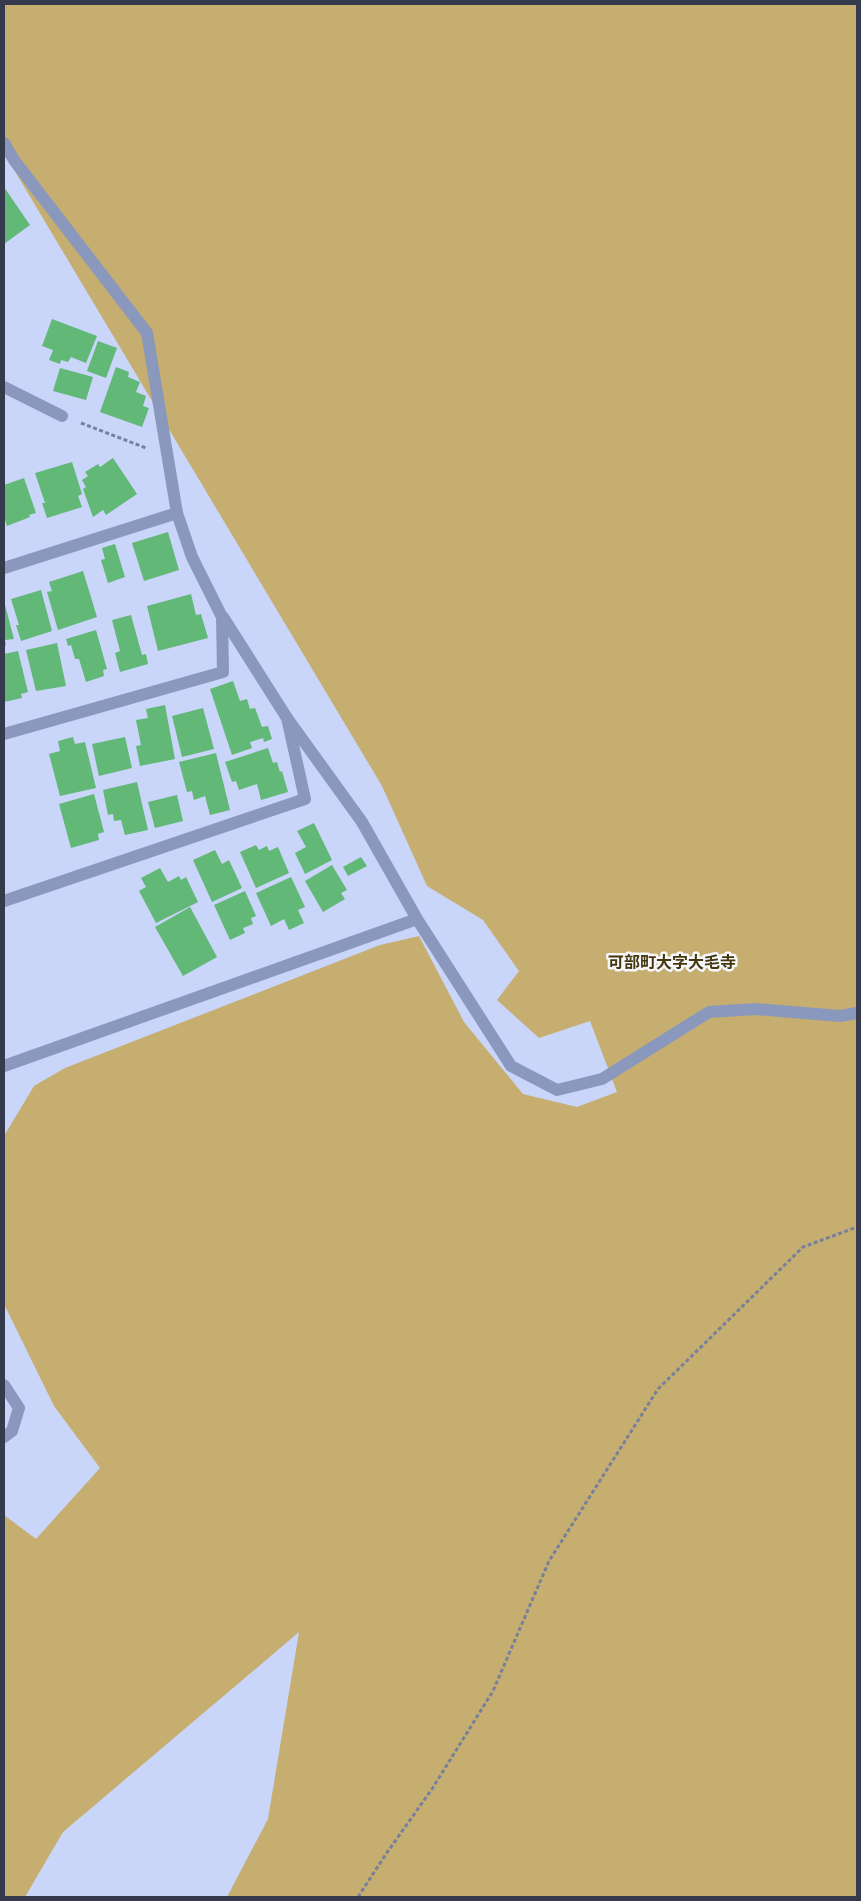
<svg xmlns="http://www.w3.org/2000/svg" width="861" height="1901" font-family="'Varela Round','Noto Sans JP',sans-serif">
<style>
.green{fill:#c5ae6f}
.building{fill:#61b877}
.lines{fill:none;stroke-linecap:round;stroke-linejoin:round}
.path{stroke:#78819a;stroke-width:3;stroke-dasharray:4 2.5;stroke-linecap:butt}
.minor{stroke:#8b98bd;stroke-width:12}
.labels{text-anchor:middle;stroke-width:5;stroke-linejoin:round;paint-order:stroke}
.quarter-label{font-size:16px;font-weight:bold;fill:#44370d;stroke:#f5f7fc}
</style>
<rect width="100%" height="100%" fill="#c9d5f9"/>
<polygon class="green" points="4,4 857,4 857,1897 227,1897 268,1819 299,1632 63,1832 25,1897 4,1897 4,1515 36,1539 100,1468 54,1406 4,1304 4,1136 34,1086 65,1068 380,945 419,936 464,1022 523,1094 577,1107 617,1092 590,1021 539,1038 497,1000 519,971 483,920 427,886 382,786 4,153"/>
<g class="building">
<polygon points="4,187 30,225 4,244"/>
<polygon points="52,319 97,336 86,363 71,357 68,362 61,360 60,364 49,360 53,350 42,346"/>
<polygon points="98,341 117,348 106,378 87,371"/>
<polygon points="116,367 129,372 128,377 140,382 136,392 146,396 143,406 149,408 142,427 100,412"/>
<polygon points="60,368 93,377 86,400 53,391"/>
<polygon points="113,458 137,494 106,515 103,510 93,517 83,489 86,487 82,480 88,476 85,472 98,464 100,467"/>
<polygon points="72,462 82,494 78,496 82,507 47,518 42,503 45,503 35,473"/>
<polygon points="24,478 36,513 29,515 30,517 7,526 4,517 4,485"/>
<polygon points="168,532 179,570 144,581 132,543"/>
<polygon points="115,544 125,577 108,583 101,560 105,559 102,548"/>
<polygon points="83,571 97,617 58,630 47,592 52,591 49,582"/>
<polygon points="41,590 52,631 21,641 16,625 19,625 11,599"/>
<polygon points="191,594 196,615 201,614 208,638 158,651 147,606"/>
<polygon points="4,601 14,639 5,640 6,645 4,646"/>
<polygon points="131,615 142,655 146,654 148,664 120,672 115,653 120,651 112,620"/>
<polygon points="96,630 107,669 103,670 104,676 86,682 79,659 75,659 71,645 68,646 66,639"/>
<polygon points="57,643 66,686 36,691 26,650"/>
<polygon points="18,651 28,692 21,694 22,698 4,702 4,654"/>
<polygon points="233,681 240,701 247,699 250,709 255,708 262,727 268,726 272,739 264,742 263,738 250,742 252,748 232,755 210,689"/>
<polygon points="165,705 175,759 140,766 136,746 141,745 136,720 148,718 146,709"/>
<polygon points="203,708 214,749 182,757 172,716"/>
<polygon points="73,737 75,744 85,742 96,788 60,796 49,754 60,751 58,741"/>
<polygon points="125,737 132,768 99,776 92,744"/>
<polygon points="268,748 273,763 277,762 280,772 282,771 288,792 261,800 257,784 239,790 236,781 232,782 225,762"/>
<polygon points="216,753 230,810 210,815 205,796 194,800 192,791 187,792 179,762"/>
<polygon points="137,782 148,830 125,835 121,820 114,821 113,814 108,815 103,790"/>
<polygon points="94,794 104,832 98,834 99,840 71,848 59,804"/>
<polygon points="177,795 183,821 155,828 148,802"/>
<polygon points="314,823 332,860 305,874 295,853 306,847 297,831"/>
<polygon points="256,845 259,850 267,846 269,851 278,847 289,873 256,888 240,852"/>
<polygon points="215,850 222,864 229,860 242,888 212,902 193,860"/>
<polygon points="361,857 367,866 348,876 343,867"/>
<polygon points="332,865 347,890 341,893 345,899 323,912 305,881"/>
<polygon points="160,868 168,882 179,876 181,880 186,877 198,902 156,923 139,891 146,887 141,878"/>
<polygon points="291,877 305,907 298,910 304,923 289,930 284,919 271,926 256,893"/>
<polygon points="245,891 256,916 251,918 253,924 243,928 245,933 230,940 214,905"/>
<polygon points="190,907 217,957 183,976 155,927"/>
</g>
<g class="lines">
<g class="path">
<polyline points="81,423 146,448"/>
<polyline points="358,1897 386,1854 432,1789 493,1691 549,1561 658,1389 803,1247 857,1227"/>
</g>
<g class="minor">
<polyline points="4,143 14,160 147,333 177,513 192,557 222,617 223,672 4,734"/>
<polyline points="4,387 62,416"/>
<polyline points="4,568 177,513"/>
<polyline points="287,718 362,822 417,919 511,1066 557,1090 602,1079 709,1012 756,1009 840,1016 857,1013"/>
<polyline points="4,901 305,799 287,718 223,617"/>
<polyline points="4,1066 417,919"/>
<polyline points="4,1385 19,1408 12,1431 4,1437"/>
</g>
</g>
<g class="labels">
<g class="quarter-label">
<text x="672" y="968">可部町大字大毛寺</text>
</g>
</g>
<rect width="861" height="1901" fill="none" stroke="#353b4c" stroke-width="10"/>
</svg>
